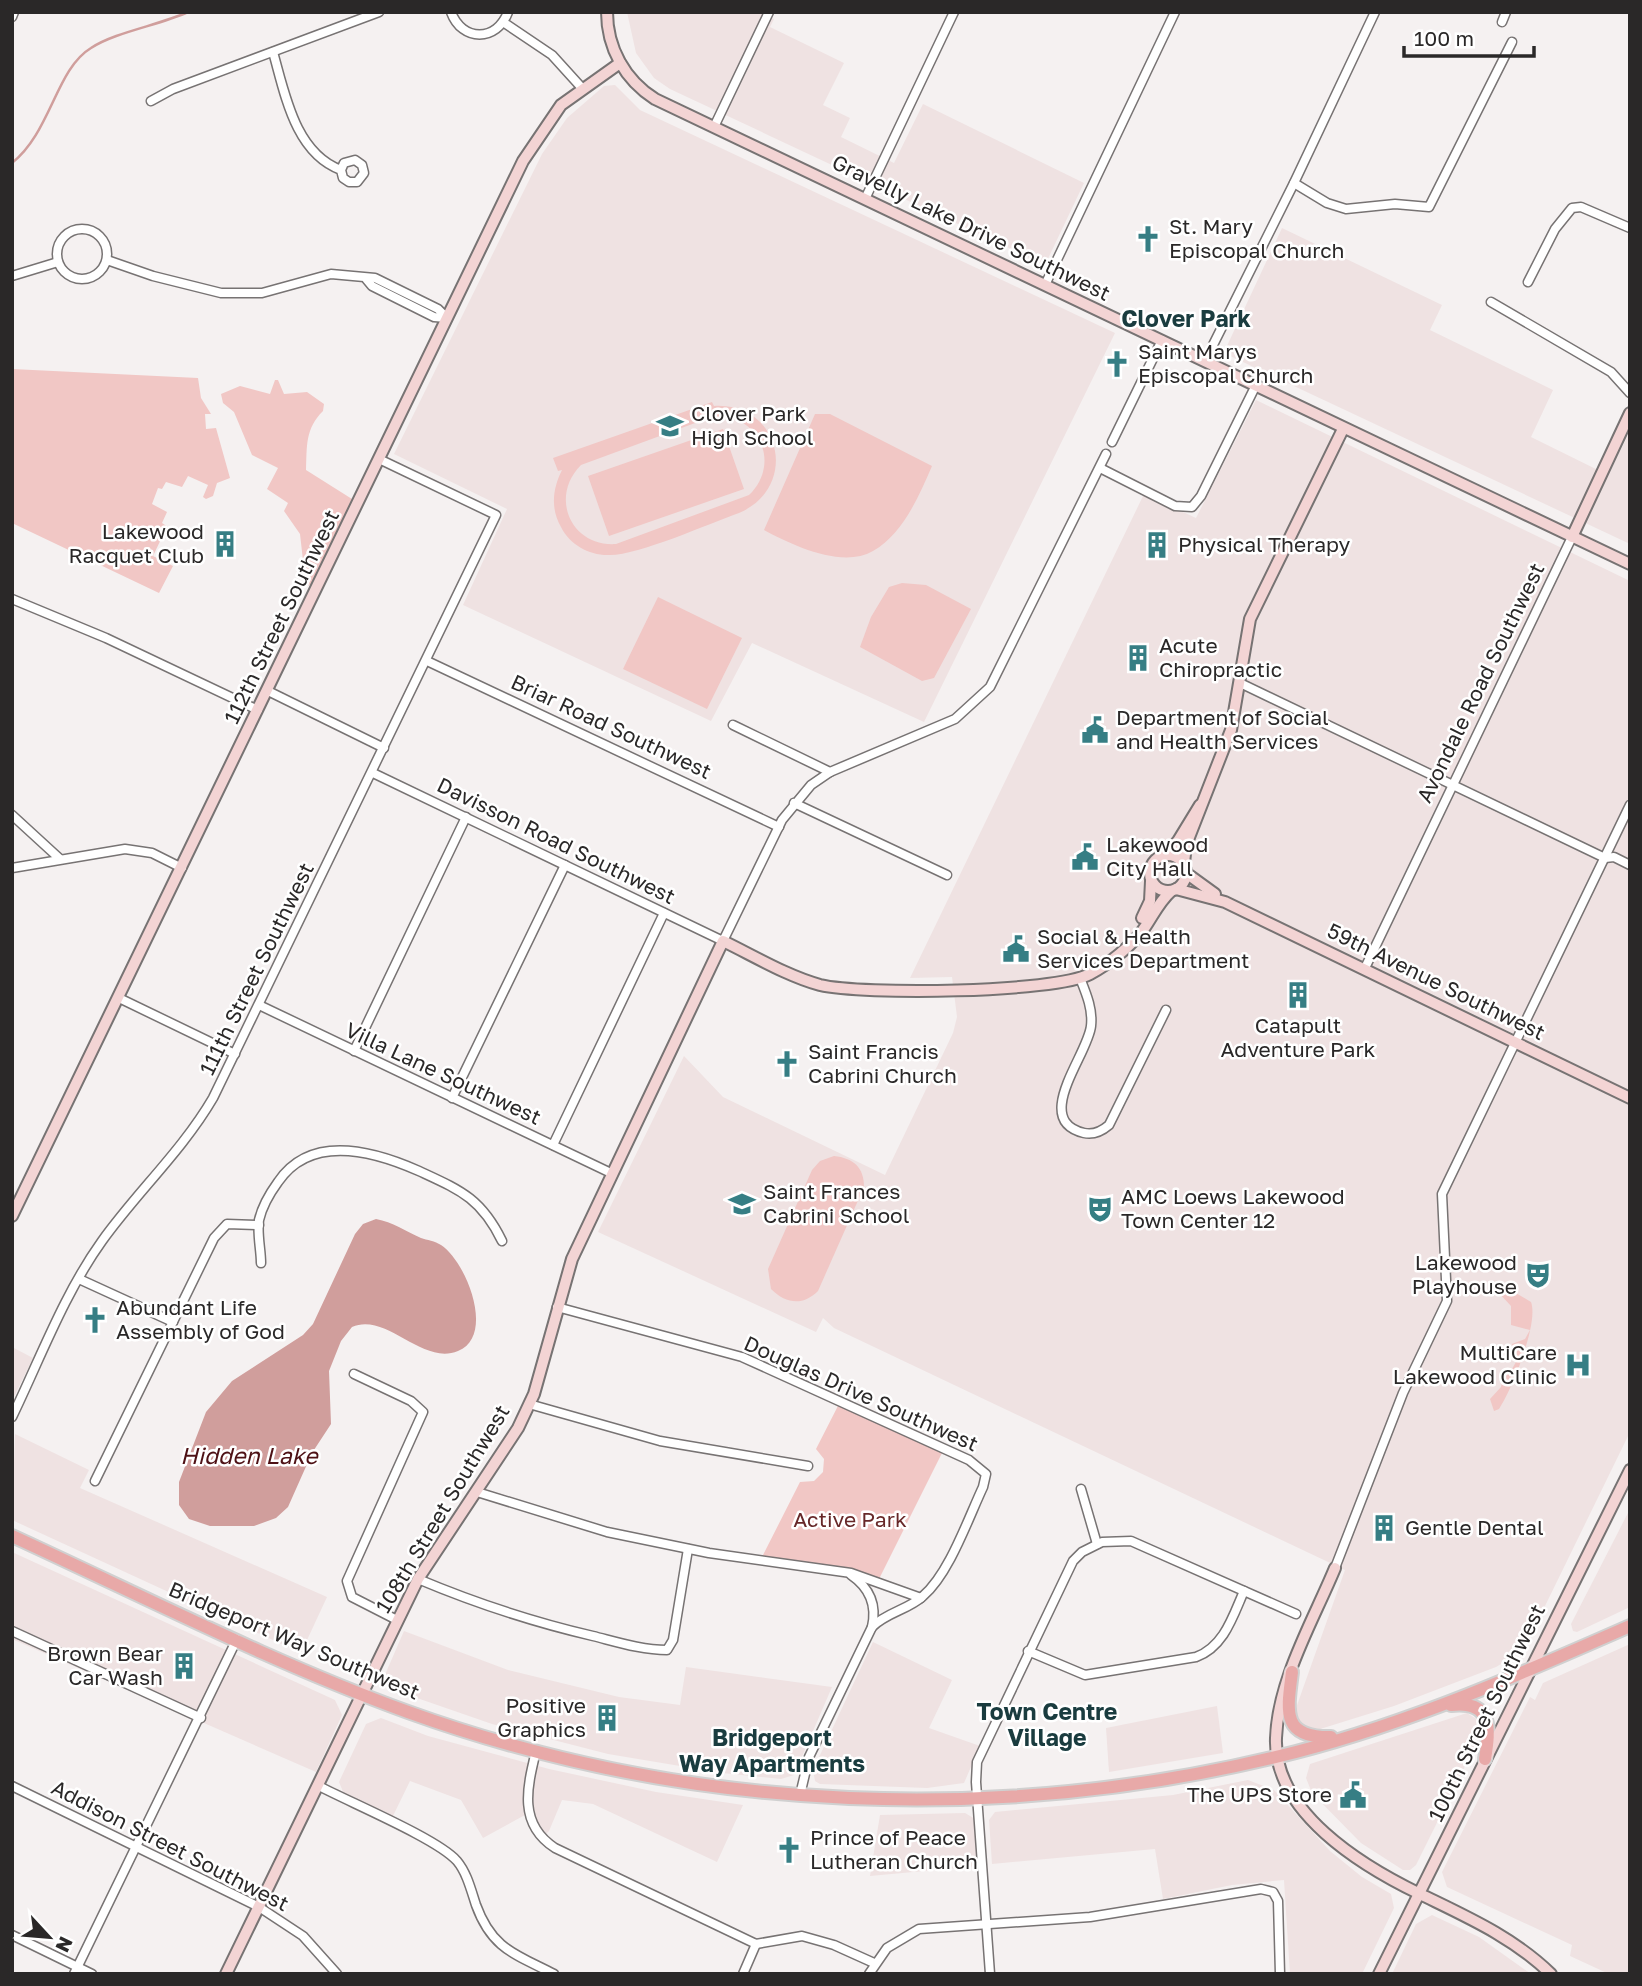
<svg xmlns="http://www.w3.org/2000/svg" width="1642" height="1986" font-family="'Golos Text',sans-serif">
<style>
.built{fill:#efe2e2}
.green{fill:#f1c7c5;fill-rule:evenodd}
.water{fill:#d09e9c}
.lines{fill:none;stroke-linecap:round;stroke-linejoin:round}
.stream{stroke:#d09e9c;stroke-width:2.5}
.street-casing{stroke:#777373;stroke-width:11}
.secondary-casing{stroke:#777373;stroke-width:14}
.primary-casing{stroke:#d0d0d0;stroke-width:16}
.street{stroke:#fff;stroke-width:8}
.secondary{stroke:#f3d4d4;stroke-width:10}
.primary{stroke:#e8a9a8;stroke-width:12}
.labels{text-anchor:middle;stroke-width:5;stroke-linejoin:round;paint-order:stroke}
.poi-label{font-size:21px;fill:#2a2828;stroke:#fff;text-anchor:start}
.street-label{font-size:21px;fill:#2a2828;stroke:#fff}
.park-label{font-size:21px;fill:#672829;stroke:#fff}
.neighbourhood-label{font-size:23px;font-weight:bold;fill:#1a3c3f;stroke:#fff}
.water-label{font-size:23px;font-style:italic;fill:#4e1115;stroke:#fff}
</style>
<rect width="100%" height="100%" fill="#f5f1f1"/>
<g class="built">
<polygon points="627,12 761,12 774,19 770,27 844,63 823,105 850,118 841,137 894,163 923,104 1084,183 1045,265 670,89 654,78 636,53"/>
<polygon points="615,85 640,110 1115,333 924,722 752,643 711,721 463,605 507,509 394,454 542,154 567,118 604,86"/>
<polygon points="1282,228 1442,305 1430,330 1553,390 1531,437 1608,475 1630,431 1630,544 1226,354 1226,348"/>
<polygon points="1256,400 1630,581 1630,1432 1523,1651 1496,1667 1394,1706 1317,1730 1303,1728 1295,1717 1296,1708 1345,1570 834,1328 823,1318 816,1332 598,1232 684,1056 723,1097 885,1175 953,1033 957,1017 952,977 910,978 1144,494 1196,518"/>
<polygon points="12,1347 33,1358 12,1401"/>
<polygon points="15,1434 89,1470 80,1488 327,1597 301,1653 12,1520"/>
<polygon points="1630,1509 1630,1607 1577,1632 1573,1631 1571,1624"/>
<polygon points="12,1552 335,1700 342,1715 316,1772 12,1639"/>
<polygon points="404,1631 508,1670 619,1697 680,1705 686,1667 832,1687 794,1775 781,1779 722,1773 608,1754 492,1724 391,1689 384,1677"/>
<polygon points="873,1642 952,1680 929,1728 980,1746 964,1783 927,1788 820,1784 815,1781 813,1770"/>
<polygon points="1630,1644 1630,1974 1609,1974 1570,1956 1572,1945 1447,1887 1442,1872 1530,1697 1535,1700 1543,1683"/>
<polygon points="1217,1706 1223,1753 1109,1772 1106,1728"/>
<polygon points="1467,1713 1478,1720 1479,1738 1416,1865 1410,1870 1403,1870 1361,1843 1312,1793 1306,1778 1310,1764"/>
<polygon points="381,1718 428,1736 549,1769 656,1792 743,1805 717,1862 593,1804 562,1800 549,1831 539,1840 531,1831 525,1815 483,1838 461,1800 410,1781 391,1820 344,1794 339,1782 366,1724"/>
<polygon points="1248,1780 1274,1790 1330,1851 1362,1877 1391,1894 1394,1908 1362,1974 1290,1974 1284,1880 1232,1885 1163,1899 1155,1849 992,1864 989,1820 995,1812 1173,1795"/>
<polygon points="965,1813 975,1819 978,1866 870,1876 880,1815"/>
<polygon points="1432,1915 1479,1937 1531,1974 1392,1974 1416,1924"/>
</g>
<g class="green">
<polygon points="12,369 198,378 201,398 211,414 205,414 206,429 216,428 230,478 217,483 213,496 206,499 203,497 208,485 188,476 182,487 166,482 162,489 158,488 152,504 167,512 162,523 171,529 168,537 163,535 153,556 173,566 159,593 12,523"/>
<path d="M275,380H278L284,394L307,392L324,404L323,411C305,429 307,446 306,470L352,499L311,584L306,587L300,534L284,511L288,503L267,489L278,468L252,455L234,412L223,403L221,394L240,386L270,394Z"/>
<path d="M712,402L714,406C781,402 800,487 739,513C708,524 639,555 610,555C590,556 570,545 561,527C550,508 553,488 562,470L558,471L553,458ZM722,416C763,421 779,466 749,495L616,544C571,547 549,497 581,465L706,419Z"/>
<path d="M815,414H830L932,466C919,496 903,534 873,551C842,569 792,545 764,530Z"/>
<polygon points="723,429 744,489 609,536 588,476"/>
<polygon points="902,583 926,585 971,609 934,678 922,681 860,647 871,617 889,587"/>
<polygon points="658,597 742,638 707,709 623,669"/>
<path d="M834,1156C853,1158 864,1167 864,1187L818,1291C803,1306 786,1304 771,1289L768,1269L812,1170L820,1161Z"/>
<path d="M1504,1286L1531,1302C1539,1323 1512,1389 1499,1409L1494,1411L1490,1399L1501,1387L1503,1377L1509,1374L1516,1362L1512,1344L1525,1339L1530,1330L1511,1325V1306L1498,1292Z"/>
<polygon points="841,1400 944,1449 878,1581 760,1561 800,1482 814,1481 823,1472 824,1459 816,1449"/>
</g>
<path class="water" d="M376,1219C393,1222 405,1231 421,1238C427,1240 435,1241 441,1245C466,1261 496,1336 458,1351C422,1366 387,1312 352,1327L341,1341L329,1371L331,1424L312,1453L288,1507L276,1518L254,1526H210L189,1519L179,1505V1482L206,1412L232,1381L303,1335L313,1324L355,1234L363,1224Z"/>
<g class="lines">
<path class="stream" d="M12,163C51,132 56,69 91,48C115,32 160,25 188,12"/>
<defs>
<g id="street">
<path d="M451,12C462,42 497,42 508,12"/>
<polyline points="12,17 14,12"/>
<polyline points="503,22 552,55 581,87"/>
<polyline points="1502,22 1506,12"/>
<path d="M273,52C285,94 295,153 341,170L343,178L349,182H357L364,173L362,165L355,160L344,163L341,170"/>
<polyline points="151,101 173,89 379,12"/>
<polyline points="714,127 769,12"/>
<polyline points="1294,183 1327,203 1346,209 1395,204 1429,207 1512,42"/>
<polyline points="865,199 954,12"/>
<circle cx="82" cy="254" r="25"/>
<polyline points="107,260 153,276 221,293 262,293 331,274 375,278 438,309 447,318"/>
<polyline points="12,276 58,262"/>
<polyline points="367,280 372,286 434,317 447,318"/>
<polyline points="1528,282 1555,229 1572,208 1581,207 1630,228"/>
<polyline points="1045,285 1175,12"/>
<polyline points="1491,302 1611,372 1630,393"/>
<polyline points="1205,361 1294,183 1375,12"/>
<polyline points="1112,442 1162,340"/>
<polyline points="1100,468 1175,506 1192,507 1201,496 1256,385"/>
<polyline points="12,599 106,638 258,710"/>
<polyline points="427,661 779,827"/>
<polyline points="1240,683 1605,858 1614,857 1630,865"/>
<polyline points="268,691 384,748"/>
<polyline points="733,725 830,772"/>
<polyline points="373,773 723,941 782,820 811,785 830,772 955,719 990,687 1106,454"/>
<polyline points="794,803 947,875"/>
<polyline points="12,815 60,859"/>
<polyline points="12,868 125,849 152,853 182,868"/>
<polyline points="1365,968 1572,537"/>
<path d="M1080,978C1086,993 1093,1009 1091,1026C1088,1055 1031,1120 1084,1133C1093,1135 1102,1131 1109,1125L1166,1010"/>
<polyline points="119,998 235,1054"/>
<polyline points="259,1005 613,1174"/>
<polyline points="354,1051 466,817"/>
<polyline points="452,1098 565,865"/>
<polyline points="553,1145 664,913"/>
<path d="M261,1263C261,1250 257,1234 259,1220C262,1207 270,1193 278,1182C311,1133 374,1151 419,1171C460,1190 481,1198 502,1241"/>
<polyline points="79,1279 173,1322"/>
<path d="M557,1307L742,1357L969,1460L986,1474L983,1487C968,1519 949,1574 923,1596C908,1610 887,1612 872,1627L809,1757L800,1795"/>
<polyline points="354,1374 411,1401 423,1412 347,1581 352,1597 397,1620"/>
<polyline points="529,1404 660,1441 808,1466"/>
<path d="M12,1417C40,1359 64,1294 102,1241C137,1192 182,1151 213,1098L496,515L379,459"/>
<polyline points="95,1481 214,1238 227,1224 259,1225"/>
<polyline points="1081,1489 1097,1544"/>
<polyline points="477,1492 607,1532 709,1553 851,1573 921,1598"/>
<polyline points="1335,1568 1403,1393 1447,1301 1442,1194 1630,805"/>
<path d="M851,1575C870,1588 877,1605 872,1627"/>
<path d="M418,1579C475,1603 533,1622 593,1636C617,1642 642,1650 667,1650L673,1640L688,1549"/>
<polyline points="12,1631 201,1718"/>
<path d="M1028,1651L1085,1675L1196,1657C1224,1647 1233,1616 1244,1591"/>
<path d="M536,1751C527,1788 518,1824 555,1848L756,1944L802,1936L834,1945L874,1963"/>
<polyline points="12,1786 259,1907 303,1936 337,1974"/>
<path d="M319,1786C349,1802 438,1839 457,1861C467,1873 471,1890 476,1905C492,1949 515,1954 554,1974"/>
<polyline points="12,1935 92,1974"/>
<polyline points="74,1974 237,1639"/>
<polyline points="743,1974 756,1944"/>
<polyline points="869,1974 887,1948 919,1929 1090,1917 1261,1889 1273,1892 1278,1901 1280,1974"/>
<polyline points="990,1974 976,1782 977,1762 1073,1561 1082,1552 1102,1542 1131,1541 1296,1614"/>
</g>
<g id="secondary">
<path d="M607,12C607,48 625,80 655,99L1630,564"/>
<polyline points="1572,537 1630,413"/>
<polyline points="1166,854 1178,841 1200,805"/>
<circle cx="1168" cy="873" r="18"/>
<polyline points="1184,863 1186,845 1231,730 1250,619 1343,429"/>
<polyline points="1186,873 1215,894"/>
<polyline points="1176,889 1225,902 1630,1098"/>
<polyline points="1142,918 1150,901 1151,881"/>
<polyline points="12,1216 523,161 561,105 620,63"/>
<path d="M1335,1568C1313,1621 1278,1680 1276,1738C1273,1812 1362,1866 1420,1894C1467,1917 1513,1937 1551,1974"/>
<path d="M226,1974L418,1579L518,1428L534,1394L572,1259L723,941C754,956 787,976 820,985C862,995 1054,993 1090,974C1109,964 1130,947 1143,930C1153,916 1158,903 1171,891"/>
<polyline points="1379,1974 1630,1470"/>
</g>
<g id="primary">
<path d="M12,1536C143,1596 273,1663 408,1712C691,1814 1005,1826 1296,1752C1412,1722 1521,1674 1630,1626"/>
<path d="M1292,1672C1287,1711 1281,1738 1331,1737"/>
<path d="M1451,1705C1493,1700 1490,1729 1485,1759"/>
</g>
</defs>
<use href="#street" class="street-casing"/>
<use href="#secondary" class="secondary-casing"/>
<use href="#primary" class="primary-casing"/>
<use href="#street" class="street"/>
<use href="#secondary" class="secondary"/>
<use href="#primary" class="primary"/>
</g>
<defs>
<symbol id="church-bare" viewBox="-9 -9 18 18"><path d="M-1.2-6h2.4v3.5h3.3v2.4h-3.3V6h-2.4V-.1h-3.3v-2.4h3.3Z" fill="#367e84" stroke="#fff" stroke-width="2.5" paint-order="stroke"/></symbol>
<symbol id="school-bare" viewBox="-9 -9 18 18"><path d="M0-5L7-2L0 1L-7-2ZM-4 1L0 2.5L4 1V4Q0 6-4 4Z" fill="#367e84" stroke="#fff" stroke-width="2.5" paint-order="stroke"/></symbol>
<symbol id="building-bare" viewBox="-9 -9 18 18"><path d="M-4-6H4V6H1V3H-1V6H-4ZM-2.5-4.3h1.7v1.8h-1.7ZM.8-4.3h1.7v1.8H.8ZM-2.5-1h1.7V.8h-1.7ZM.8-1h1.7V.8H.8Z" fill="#367e84" stroke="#fff" stroke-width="2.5" paint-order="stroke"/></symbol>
<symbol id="civic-bare" viewBox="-9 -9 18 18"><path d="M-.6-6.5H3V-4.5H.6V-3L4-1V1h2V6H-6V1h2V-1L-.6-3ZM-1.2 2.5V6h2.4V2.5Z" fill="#367e84" stroke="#fff" stroke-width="2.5" paint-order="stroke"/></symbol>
<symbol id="theatre-bare" viewBox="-9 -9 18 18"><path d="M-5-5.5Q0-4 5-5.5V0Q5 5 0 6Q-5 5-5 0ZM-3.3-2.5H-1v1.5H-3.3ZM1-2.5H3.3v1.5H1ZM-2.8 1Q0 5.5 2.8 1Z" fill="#367e84" stroke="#fff" stroke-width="2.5" paint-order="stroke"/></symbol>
<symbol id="hospital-bare" viewBox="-9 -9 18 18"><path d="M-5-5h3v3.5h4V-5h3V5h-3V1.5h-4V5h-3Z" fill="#367e84" stroke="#fff" stroke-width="2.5" paint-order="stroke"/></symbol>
</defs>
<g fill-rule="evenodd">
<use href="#church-bare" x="1129" y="220" width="38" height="38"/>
<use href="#church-bare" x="1098" y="345" width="38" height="38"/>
<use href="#school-bare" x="651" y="407" width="38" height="38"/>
<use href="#building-bare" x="206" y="525" width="38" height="38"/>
<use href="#building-bare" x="1138" y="526" width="38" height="38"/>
<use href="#building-bare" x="1119" y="639" width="38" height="38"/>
<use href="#civic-bare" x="1076" y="711" width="38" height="38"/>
<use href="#civic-bare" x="1066" y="838" width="38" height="38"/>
<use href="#civic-bare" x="997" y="930" width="38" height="38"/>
<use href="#building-bare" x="1279" y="976" width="38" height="38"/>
<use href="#church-bare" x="768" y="1045" width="38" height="38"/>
<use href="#school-bare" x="723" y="1185" width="38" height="38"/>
<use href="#theatre-bare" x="1081" y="1190" width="38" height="38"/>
<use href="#theatre-bare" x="1519" y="1256" width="38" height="38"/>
<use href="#church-bare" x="76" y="1301" width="38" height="38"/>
<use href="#hospital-bare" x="1559" y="1346" width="38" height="38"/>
<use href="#building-bare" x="1365" y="1509" width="38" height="38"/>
<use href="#building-bare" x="165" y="1647" width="38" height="38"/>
<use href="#building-bare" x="588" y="1699" width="38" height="38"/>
<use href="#civic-bare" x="1334" y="1776" width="38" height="38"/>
<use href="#church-bare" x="770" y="1831" width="38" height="38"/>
</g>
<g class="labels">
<g class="poi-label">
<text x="1169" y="234">St. Mary<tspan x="1169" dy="24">Episcopal Church</tspan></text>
<text x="1138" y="359">Saint Marys<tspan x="1138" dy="24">Episcopal Church</tspan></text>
<text x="691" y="421">Clover Park<tspan x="691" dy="24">High School</tspan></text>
<text x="204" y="539" text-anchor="end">Lakewood<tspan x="204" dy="24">Racquet Club</tspan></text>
<text x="1178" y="552">Physical Therapy</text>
<text x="1159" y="653">Acute<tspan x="1159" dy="24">Chiropractic</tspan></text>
<text x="1116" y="725">Department of Social<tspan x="1116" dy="24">and Health Services</tspan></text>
<text x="1106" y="852">Lakewood<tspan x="1106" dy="24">City Hall</tspan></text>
<text x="1037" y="944">Social &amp; Health<tspan x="1037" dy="24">Services Department</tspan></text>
<text x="1298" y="1033" text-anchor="middle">Catapult<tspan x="1298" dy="24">Adventure Park</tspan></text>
<text x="808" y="1059">Saint Francis<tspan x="808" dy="24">Cabrini Church</tspan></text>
<text x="763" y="1199">Saint Frances<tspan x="763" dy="24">Cabrini School</tspan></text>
<text x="1121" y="1204">AMC Loews Lakewood<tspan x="1121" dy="24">Town Center 12</tspan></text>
<text x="1517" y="1270" text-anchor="end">Lakewood<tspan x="1517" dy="24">Playhouse</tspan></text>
<text x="116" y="1315">Abundant Life<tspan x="116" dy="24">Assembly of God</tspan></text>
<text x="1557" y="1360" text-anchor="end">MultiCare<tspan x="1557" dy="24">Lakewood Clinic</tspan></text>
<text x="1405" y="1535">Gentle Dental</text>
<text x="163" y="1661" text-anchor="end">Brown Bear<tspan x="163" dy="24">Car Wash</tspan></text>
<text x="586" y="1713" text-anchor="end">Positive<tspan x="586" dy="24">Graphics</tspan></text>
<text x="1332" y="1802" text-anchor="end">The UPS Store</text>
<text x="810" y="1845">Prince of Peace<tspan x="810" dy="24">Lutheran Church</tspan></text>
</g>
<g class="street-label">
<text transform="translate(971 228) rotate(26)" y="7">Gravelly Lake Drive Southwest</text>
<text transform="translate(282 617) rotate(-64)" y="7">112th Street Southwest</text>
<text transform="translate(1481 683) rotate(-64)" y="7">Avondale Road Southwest</text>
<text transform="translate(611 727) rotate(25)" y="7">Briar Road Southwest</text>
<text transform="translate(556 841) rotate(26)" y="7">Davisson Road Southwest</text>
<text transform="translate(257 969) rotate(-64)" y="7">111th Street Southwest</text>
<text transform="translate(1436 982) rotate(26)" y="7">59th Avenue Southwest</text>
<text transform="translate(443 1074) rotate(25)" y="7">Villa Lane Southwest</text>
<text transform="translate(861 1394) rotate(24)" y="7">Douglas Drive Southwest</text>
<text transform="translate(443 1509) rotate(-59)" y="7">108th Street Southwest</text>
<text transform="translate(294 1641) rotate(23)" y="7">Bridgeport Way Southwest</text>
<text transform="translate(1487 1713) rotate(-64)" y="7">100th Street Southwest</text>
<text transform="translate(170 1846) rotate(27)" y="7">Addison Street Southwest</text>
</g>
<g class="park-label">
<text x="850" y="1527">Active Park</text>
</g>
<g class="neighbourhood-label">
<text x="1186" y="327">Clover Park</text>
<text x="1047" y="1720">Town Centre<tspan x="1047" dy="26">Village</tspan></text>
<text x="772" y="1746">Bridgeport<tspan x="772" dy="26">Way Apartments</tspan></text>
</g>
<g class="water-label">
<text x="249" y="1464">Hidden Lake</text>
</g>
</g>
<rect width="1642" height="1986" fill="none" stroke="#2a2828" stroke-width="28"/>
<g transform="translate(49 1937) rotate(116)" stroke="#ffffff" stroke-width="5" paint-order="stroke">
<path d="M0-5L12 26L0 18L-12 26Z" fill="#2a2828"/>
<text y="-10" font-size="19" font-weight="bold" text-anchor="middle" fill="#2a2828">N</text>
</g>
<path d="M1404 46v10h130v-10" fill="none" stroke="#2a2828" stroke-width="3.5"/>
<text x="1414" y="46" font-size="21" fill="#2a2828" stroke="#ffffff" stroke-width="5" paint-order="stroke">100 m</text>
</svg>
